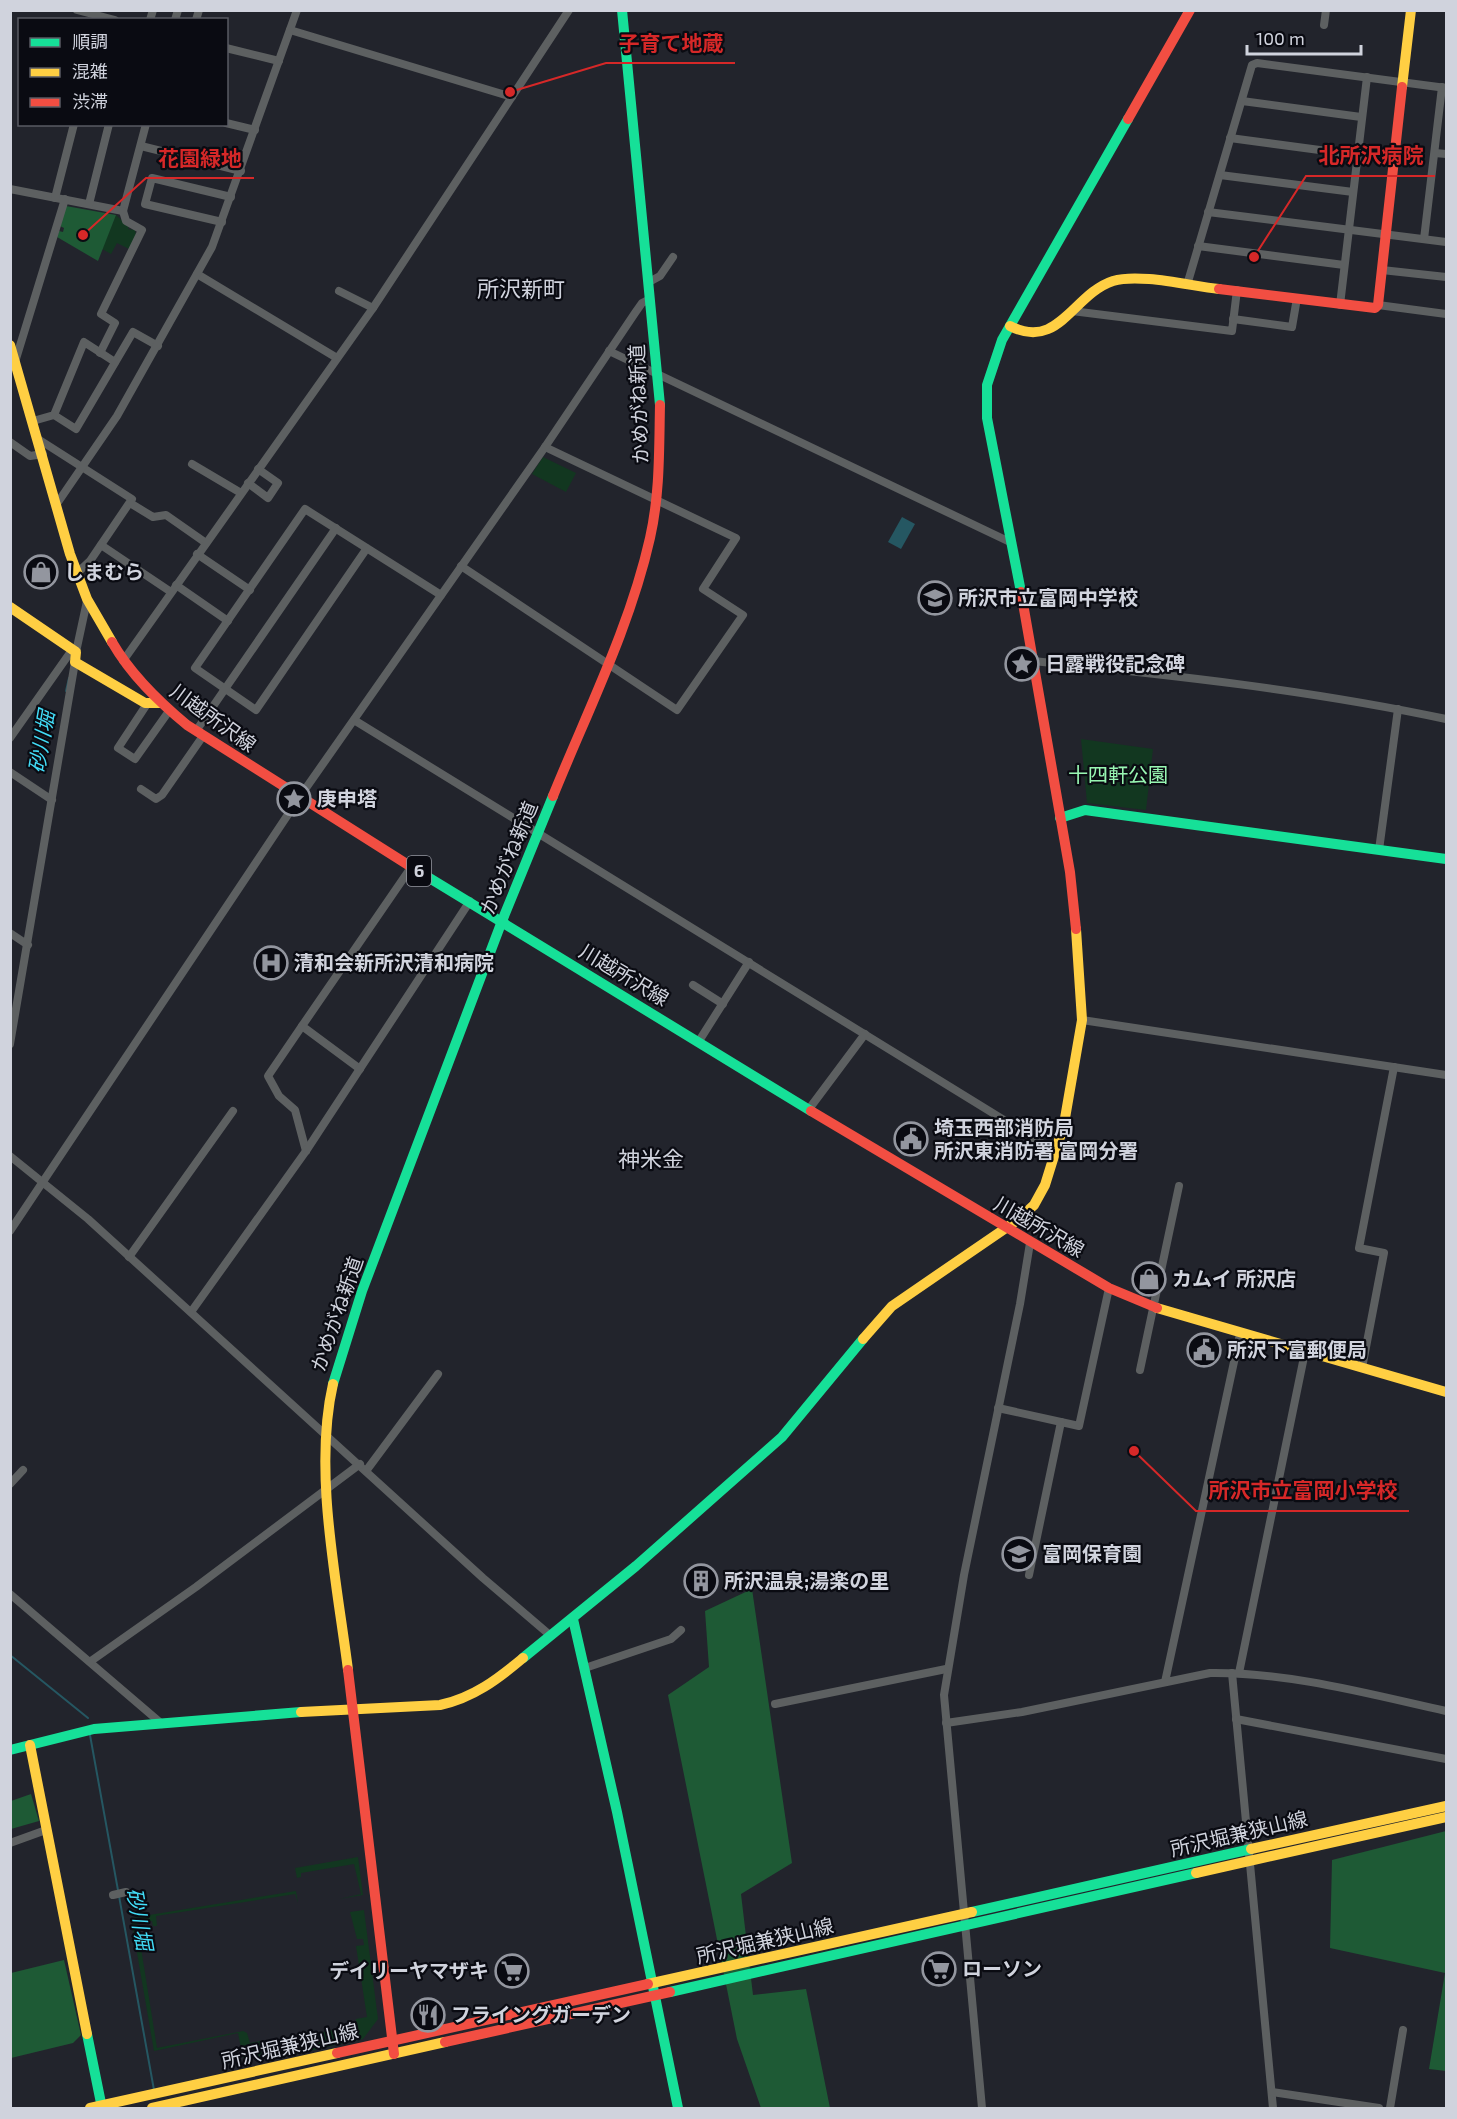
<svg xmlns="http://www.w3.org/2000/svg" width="1457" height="2119" font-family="'Exo 2','Noto Sans JP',sans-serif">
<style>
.green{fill:#123720}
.forest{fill:#1e5a35}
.water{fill:#255762}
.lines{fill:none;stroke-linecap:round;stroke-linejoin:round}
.stream{stroke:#255762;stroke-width:2}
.street{stroke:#5d6061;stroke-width:8}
.fast{stroke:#16e098;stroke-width:10}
.slow{stroke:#ffcf43;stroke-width:10}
.jam{stroke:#f24e42;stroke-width:10}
.labels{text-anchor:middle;stroke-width:4.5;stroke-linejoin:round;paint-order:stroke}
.shield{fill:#0a0b12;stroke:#9597a0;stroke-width:1.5}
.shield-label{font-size:18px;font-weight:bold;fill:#d0d3dd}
.street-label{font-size:20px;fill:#d0d3dd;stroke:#0a0b12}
.poi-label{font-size:20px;font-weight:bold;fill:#d0d3dd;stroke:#0a0b12;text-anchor:start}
.park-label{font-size:20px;fill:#98f6b2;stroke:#0a0b12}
.water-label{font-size:21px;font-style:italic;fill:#42ddf8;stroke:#0a0b12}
.quarter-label{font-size:22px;fill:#d0d3dd;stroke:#0a0b12}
.leader{fill:none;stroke:#d62828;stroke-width:2}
.callout-dot{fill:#d62828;stroke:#0a0b12;stroke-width:2}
.callout-label{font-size:21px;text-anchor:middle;font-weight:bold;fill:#d62828;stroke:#0a0b12;stroke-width:4.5;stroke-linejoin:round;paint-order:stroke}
</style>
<rect width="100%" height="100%" fill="#22242c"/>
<g class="green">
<polygon points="116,215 129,227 128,229 135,230 136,235 129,249 117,243 111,254 102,249"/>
<polygon points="543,457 576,473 566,492 532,474"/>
<polygon points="1081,739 1153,749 1146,810 1087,803"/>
<polygon points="358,1857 363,1895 339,1899 361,1894 354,1864 301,1873 301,1877 297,1878 295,1868"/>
<polygon points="296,1891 298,1903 295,1894 156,1916 157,1926 153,1926 152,1921 137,1923 157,2048 243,2031 247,2033 250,2043 260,2041 263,2062 260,2062 258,2055 243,2058 238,2033 154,2051 131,1918"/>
<polygon points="364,1910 378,2019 363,2039 277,2058 274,2041 356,2026 356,2019 367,2017 356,1946 364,1945 363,1939 357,1939 350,1912"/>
</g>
<g class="forest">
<polygon points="66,206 116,215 98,261 57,237 59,231 63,232 64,228 60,226"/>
<polygon points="752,1589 792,1863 741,1894 753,1995 806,1989 830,2108 761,2108 737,2039 668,1695 709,1667 705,1611"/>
<polygon points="31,1794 39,1821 11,1829 11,1801"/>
<polygon points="1446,1831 1446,2071 1429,2069 1445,1973 1330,1948 1332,1860"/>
<polygon points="64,1960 81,2035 73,2043 11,2058 11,1973"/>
</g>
<polygon class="water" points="902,517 915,524 901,549 888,542"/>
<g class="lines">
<g class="stream">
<polyline points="66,691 69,678"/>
<polyline points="10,1655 88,1718"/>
<polyline points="90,1735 154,2090"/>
</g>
<g class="street">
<polyline points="77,10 115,20"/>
<polyline points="150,20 153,10"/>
<polyline points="175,20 178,10"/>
<polyline points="196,20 199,10"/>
<polyline points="1324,25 1326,10"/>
<polyline points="290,30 512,97"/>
<polyline points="226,48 279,61"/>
<polyline points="1242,101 1361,117"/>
<polyline points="226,123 255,130"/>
<polyline points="1230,138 1357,155"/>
<polyline points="141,146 241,171"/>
<polyline points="1435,153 1446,154"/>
<polyline points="1220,175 1353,192"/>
<polyline points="10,189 123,211 146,124"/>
<polyline points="55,198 74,124"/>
<polyline points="89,204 109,124"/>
<polyline points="1208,212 1446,242"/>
<polyline points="222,222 145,204 152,178 231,197"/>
<polyline points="1424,239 1442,87"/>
<polyline points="1198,246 1344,265"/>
<polyline points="1382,270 1446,277"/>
<polyline points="197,274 337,358"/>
<polyline points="649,282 660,276 673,257"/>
<polyline points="1187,285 1252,65 1257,63 1446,88"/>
<polyline points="339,291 373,308"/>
<polyline points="1340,305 1367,77"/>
<polyline points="1378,305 1446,314"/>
<polyline points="1072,311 1232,331 1237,290"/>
<polyline points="1233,319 1292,327 1297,298"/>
<polyline points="609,351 1012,543"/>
<polyline points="100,353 115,323 101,314 142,230 126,221 123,211"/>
<polyline points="15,362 65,199"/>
<polyline points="54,415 76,429 133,332 158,346"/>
<polyline points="33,421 54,415 84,342 115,362"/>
<polyline points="38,439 132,499 90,561 76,574"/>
<polyline points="10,442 30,456 43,454"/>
<polyline points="192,464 241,493"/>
<polyline points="248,483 268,498 278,483 258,469"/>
<polyline points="130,503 153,517 166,515 206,543"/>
<polyline points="56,505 117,416 212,247 297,10"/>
<polyline points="101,545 171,592"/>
<polyline points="367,548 256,710 195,668 305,509 441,595"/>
<polyline points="197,554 250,590"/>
<polyline points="461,566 677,710 743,615 703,589 736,538 545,447"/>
<polyline points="176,585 228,621"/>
<polyline points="76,652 87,601"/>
<polyline points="123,661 373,308 569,10"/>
<path d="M1033,661C1171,675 1310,690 1446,719"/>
<polyline points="147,704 118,748 135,759 169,711"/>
<polyline points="354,720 1056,1152"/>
<polyline points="196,731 336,528"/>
<polyline points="10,738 72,650"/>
<polyline points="10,772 52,800"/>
<polyline points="141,789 156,799 162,795 203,736"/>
<polyline points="1379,850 1398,709"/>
<polyline points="10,933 28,945"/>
<polyline points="693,985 723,1004"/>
<polyline points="1082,1020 1446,1075"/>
<polyline points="302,1026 268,1076 279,1096 295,1110 306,1151"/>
<polyline points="699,1041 749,962"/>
<polyline points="10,1044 75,662"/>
<polyline points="360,1069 302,1026 412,866"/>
<polyline points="809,1109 865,1034"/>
<polyline points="10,1156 88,1219 483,1578 551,1636"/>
<polyline points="10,1231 299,798 545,447 635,313 642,303 650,299"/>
<polyline points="129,1257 233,1111"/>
<polyline points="191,1312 306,1151 470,901"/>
<polyline points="1362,1368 1384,1253 1359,1248 1394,1067"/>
<polyline points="1140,1370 1179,1186"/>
<polyline points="998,1408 1079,1426 1109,1288"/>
<polyline points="366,1471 438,1374"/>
<polyline points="10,1484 23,1470"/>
<polyline points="1029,1575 1061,1422"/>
<polyline points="10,1594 162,1724"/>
<polyline points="91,1661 196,1587 360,1464"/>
<polyline points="585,1668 671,1639 681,1630"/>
<polyline points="1232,1673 1273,2108"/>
<polyline points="1239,1673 1305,1352"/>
<polyline points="1165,1682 1240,1334"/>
<polyline points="775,1704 946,1669"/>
<polyline points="1236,1719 1446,1759"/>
<path d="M946,1723L1022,1712L1210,1673C1289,1672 1369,1694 1446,1711"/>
<polyline points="10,1843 46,1830"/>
<polyline points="113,1895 126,1892"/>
<polyline points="1272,2092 1379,2108"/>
<polyline points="982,2108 944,1695 964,1575 1020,1304 1030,1243"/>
<polyline points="1390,2108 1403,2030"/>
</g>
<g class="fast">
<polyline points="622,10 660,405"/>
<polyline points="1021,592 987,418 987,385 1002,340 1128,119"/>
<polyline points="1060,818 1085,810 1446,859"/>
<polyline points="413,868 811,1111"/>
<polyline points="333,1384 362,1291 502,921 553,796"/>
<polyline points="573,1619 617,1812 678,2108"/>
<polyline points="523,1658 636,1566 782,1437 863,1339"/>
<polyline points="10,1750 94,1729 301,1712"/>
<polyline points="972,1912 1251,1849"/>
<polyline points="670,1992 1196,1873"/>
<polyline points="87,2034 102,2108"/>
</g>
<g class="slow">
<polyline points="1402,87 1411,10"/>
<path d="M1010,326C1059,351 1073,294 1113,281C1140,273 1190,286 1219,289"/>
<polyline points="10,345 70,554 87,599 112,642"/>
<polyline points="10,607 76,652 75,662 145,703 160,703"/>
<polyline points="1157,1308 1446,1392"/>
<polyline points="863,1339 892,1306 1019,1219 1034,1205 1045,1185 1064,1124 1082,1020 1076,929"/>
<path d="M333,1384C313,1471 337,1582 348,1670"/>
<path d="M301,1712L440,1705C473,1698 498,1679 523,1658"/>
<polyline points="30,1745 87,2034"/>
<polyline points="1251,1849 1446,1806"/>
<polyline points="1196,1873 1446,1817"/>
<polyline points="648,1984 972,1912"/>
<polyline points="90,2108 337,2053"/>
<polyline points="152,2108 445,2042"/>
</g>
<g class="jam">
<polyline points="1128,119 1190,10"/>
<polyline points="1219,289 1375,308 1378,305 1402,87"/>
<polyline points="1021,592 1070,872 1076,929"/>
<path d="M112,642C131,675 158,701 187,725L413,868"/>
<path d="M553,796C587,712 630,627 650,538C660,494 659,450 660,405"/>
<polyline points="811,1111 1109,1288 1157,1308"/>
<polyline points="348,1670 394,2054"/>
<polyline points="445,2042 670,1992"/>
<polyline points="337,2053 648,1984"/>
</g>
</g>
<defs>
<symbol id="shop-ring" viewBox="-11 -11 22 22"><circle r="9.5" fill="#0a0b12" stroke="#93969f" stroke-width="1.5"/><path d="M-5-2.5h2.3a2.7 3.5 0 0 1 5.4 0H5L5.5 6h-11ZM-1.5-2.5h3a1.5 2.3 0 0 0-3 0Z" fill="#93969f"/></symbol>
<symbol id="school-ring" viewBox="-11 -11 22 22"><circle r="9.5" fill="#0a0b12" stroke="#93969f" stroke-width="1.5"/><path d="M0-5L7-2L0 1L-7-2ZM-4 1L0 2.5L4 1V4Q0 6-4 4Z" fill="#93969f"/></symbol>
<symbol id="sight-ring" viewBox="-11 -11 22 22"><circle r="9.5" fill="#0a0b12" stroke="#93969f" stroke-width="1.5"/><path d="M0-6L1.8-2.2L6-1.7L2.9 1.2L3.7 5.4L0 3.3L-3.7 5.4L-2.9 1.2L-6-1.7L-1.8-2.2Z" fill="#93969f"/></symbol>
<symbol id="hospital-ring" viewBox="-11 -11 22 22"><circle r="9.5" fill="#0a0b12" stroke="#93969f" stroke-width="1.5"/><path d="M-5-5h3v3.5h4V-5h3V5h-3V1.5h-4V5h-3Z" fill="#93969f"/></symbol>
<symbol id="civic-ring" viewBox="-11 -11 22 22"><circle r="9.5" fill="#0a0b12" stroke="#93969f" stroke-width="1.5"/><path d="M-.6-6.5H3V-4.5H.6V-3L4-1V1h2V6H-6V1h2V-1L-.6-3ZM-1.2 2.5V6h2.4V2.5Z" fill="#93969f"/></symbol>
<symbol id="building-ring" viewBox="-11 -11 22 22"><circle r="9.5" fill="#0a0b12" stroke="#93969f" stroke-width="1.5"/><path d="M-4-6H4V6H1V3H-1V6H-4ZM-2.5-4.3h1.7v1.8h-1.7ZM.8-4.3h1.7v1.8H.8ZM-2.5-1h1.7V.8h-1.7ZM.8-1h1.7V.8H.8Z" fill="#93969f"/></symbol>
<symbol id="supermarket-ring" viewBox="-11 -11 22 22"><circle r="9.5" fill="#0a0b12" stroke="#93969f" stroke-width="1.5"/><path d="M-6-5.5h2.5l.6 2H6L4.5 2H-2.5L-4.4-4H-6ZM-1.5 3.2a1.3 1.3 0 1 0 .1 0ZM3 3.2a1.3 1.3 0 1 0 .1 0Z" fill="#93969f"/></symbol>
<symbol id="restaurant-ring" viewBox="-11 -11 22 22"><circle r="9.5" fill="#0a0b12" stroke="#93969f" stroke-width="1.5"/><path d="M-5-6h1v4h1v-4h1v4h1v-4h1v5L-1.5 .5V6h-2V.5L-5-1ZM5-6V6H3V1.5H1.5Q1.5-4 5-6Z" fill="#93969f"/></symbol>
</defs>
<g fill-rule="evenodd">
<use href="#shop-ring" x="22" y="553" width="38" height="38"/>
<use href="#school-ring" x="916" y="579" width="38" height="38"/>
<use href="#sight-ring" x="1003" y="645" width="38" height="38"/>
<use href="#sight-ring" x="275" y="780" width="38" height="38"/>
<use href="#hospital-ring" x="252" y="944" width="38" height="38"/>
<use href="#civic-ring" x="892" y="1120" width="38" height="38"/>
<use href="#shop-ring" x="1130" y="1260" width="38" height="38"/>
<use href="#civic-ring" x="1185" y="1331" width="38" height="38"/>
<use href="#school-ring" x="1000" y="1535" width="38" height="38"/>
<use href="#building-ring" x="682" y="1562" width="38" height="38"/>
<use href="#supermarket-ring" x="920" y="1950" width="38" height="38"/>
<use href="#supermarket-ring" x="493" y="1952" width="38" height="38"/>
<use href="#restaurant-ring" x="409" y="1996" width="38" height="38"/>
</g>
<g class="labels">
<rect class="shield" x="407" y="856" width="24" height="30" rx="4.5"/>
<g class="shield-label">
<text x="419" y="877">6</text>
</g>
<g class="street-label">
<text transform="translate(639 404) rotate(-92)" y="7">かめがね新道</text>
<text transform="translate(213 718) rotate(36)" y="7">川越所沢線</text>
<text transform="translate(509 858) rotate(-68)" y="7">かめがね新道</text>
<text transform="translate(624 975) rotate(31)" y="7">川越所沢線</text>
<text transform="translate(1039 1227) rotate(30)" y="7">川越所沢線</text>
<text transform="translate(337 1314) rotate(-71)" y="7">かめがね新道</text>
<text transform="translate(1239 1834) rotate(-13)" y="7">所沢堀兼狭山線</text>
<text transform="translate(765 1941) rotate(-13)" y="7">所沢堀兼狭山線</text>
<text transform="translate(290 2046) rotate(-13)" y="7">所沢堀兼狭山線</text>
</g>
<g class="poi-label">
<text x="64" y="579">しまむら</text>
<text x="958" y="605">所沢市立富岡中学校</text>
<text x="1045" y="671">日露戦役記念碑</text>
<text x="317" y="806">庚申塔</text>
<text x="294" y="970">清和会新所沢清和病院</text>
<text x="934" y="1135">埼玉西部消防局<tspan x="934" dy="23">所沢東消防署 富岡分署</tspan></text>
<text x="1172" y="1286">カムイ 所沢店</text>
<text x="1227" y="1357">所沢下富郵便局</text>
<text x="1042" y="1561">富岡保育園</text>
<text x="724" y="1588">所沢温泉;湯楽の里</text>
<text x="962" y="1976">ローソン</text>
<text x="489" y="1978" text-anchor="end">デイリーヤマザキ</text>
<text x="451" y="2022">フライングガーデン</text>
</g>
<g class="park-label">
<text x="1118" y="782">十四軒公園</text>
</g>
<g class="water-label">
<text transform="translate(42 742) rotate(-80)" y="7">砂川堀</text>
<text transform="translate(139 1919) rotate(80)" y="7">砂川堀</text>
</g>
<g class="quarter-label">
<text x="521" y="297">所沢新町</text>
<text x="651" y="1167">神米金</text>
</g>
</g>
<path class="leader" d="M510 92L606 63H735M1254 257L1306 176H1435M83 235L146 178H254M1134 1451L1196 1511H1409"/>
<g class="callout-dot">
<circle cx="510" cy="92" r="6"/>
<circle cx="1254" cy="257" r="6"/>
<circle cx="83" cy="235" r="6"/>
<circle cx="1134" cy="1451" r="6"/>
</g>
<g class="callout-label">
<text x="671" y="51">子育て地蔵</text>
<text x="1371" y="163">北所沢病院</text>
<text x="200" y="166">花園緑地</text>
<text x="1303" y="1498">所沢市立富岡小学校</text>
</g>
<rect width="1457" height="2119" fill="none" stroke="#d0d3dd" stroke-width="24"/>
<rect x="18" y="18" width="210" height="108" fill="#0a0b12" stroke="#595b63" stroke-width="1.5"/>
<rect x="30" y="38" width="30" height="9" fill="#16e098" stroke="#595b63" stroke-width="1.5"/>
<text x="72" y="48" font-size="18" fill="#d0d3dd">順調</text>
<rect x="30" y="68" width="30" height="9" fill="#ffcf43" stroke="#595b63" stroke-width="1.5"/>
<text x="72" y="78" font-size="18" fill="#d0d3dd">混雑</text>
<rect x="30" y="98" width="30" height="9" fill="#f24e42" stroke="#595b63" stroke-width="1.5"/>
<text x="72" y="108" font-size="18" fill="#d0d3dd">渋滞</text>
<path d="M1247 45v9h114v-9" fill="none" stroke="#d0d3dd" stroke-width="3"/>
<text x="1256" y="45" font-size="18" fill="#d0d3dd" stroke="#0a0b12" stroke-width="4.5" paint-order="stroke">100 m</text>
</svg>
